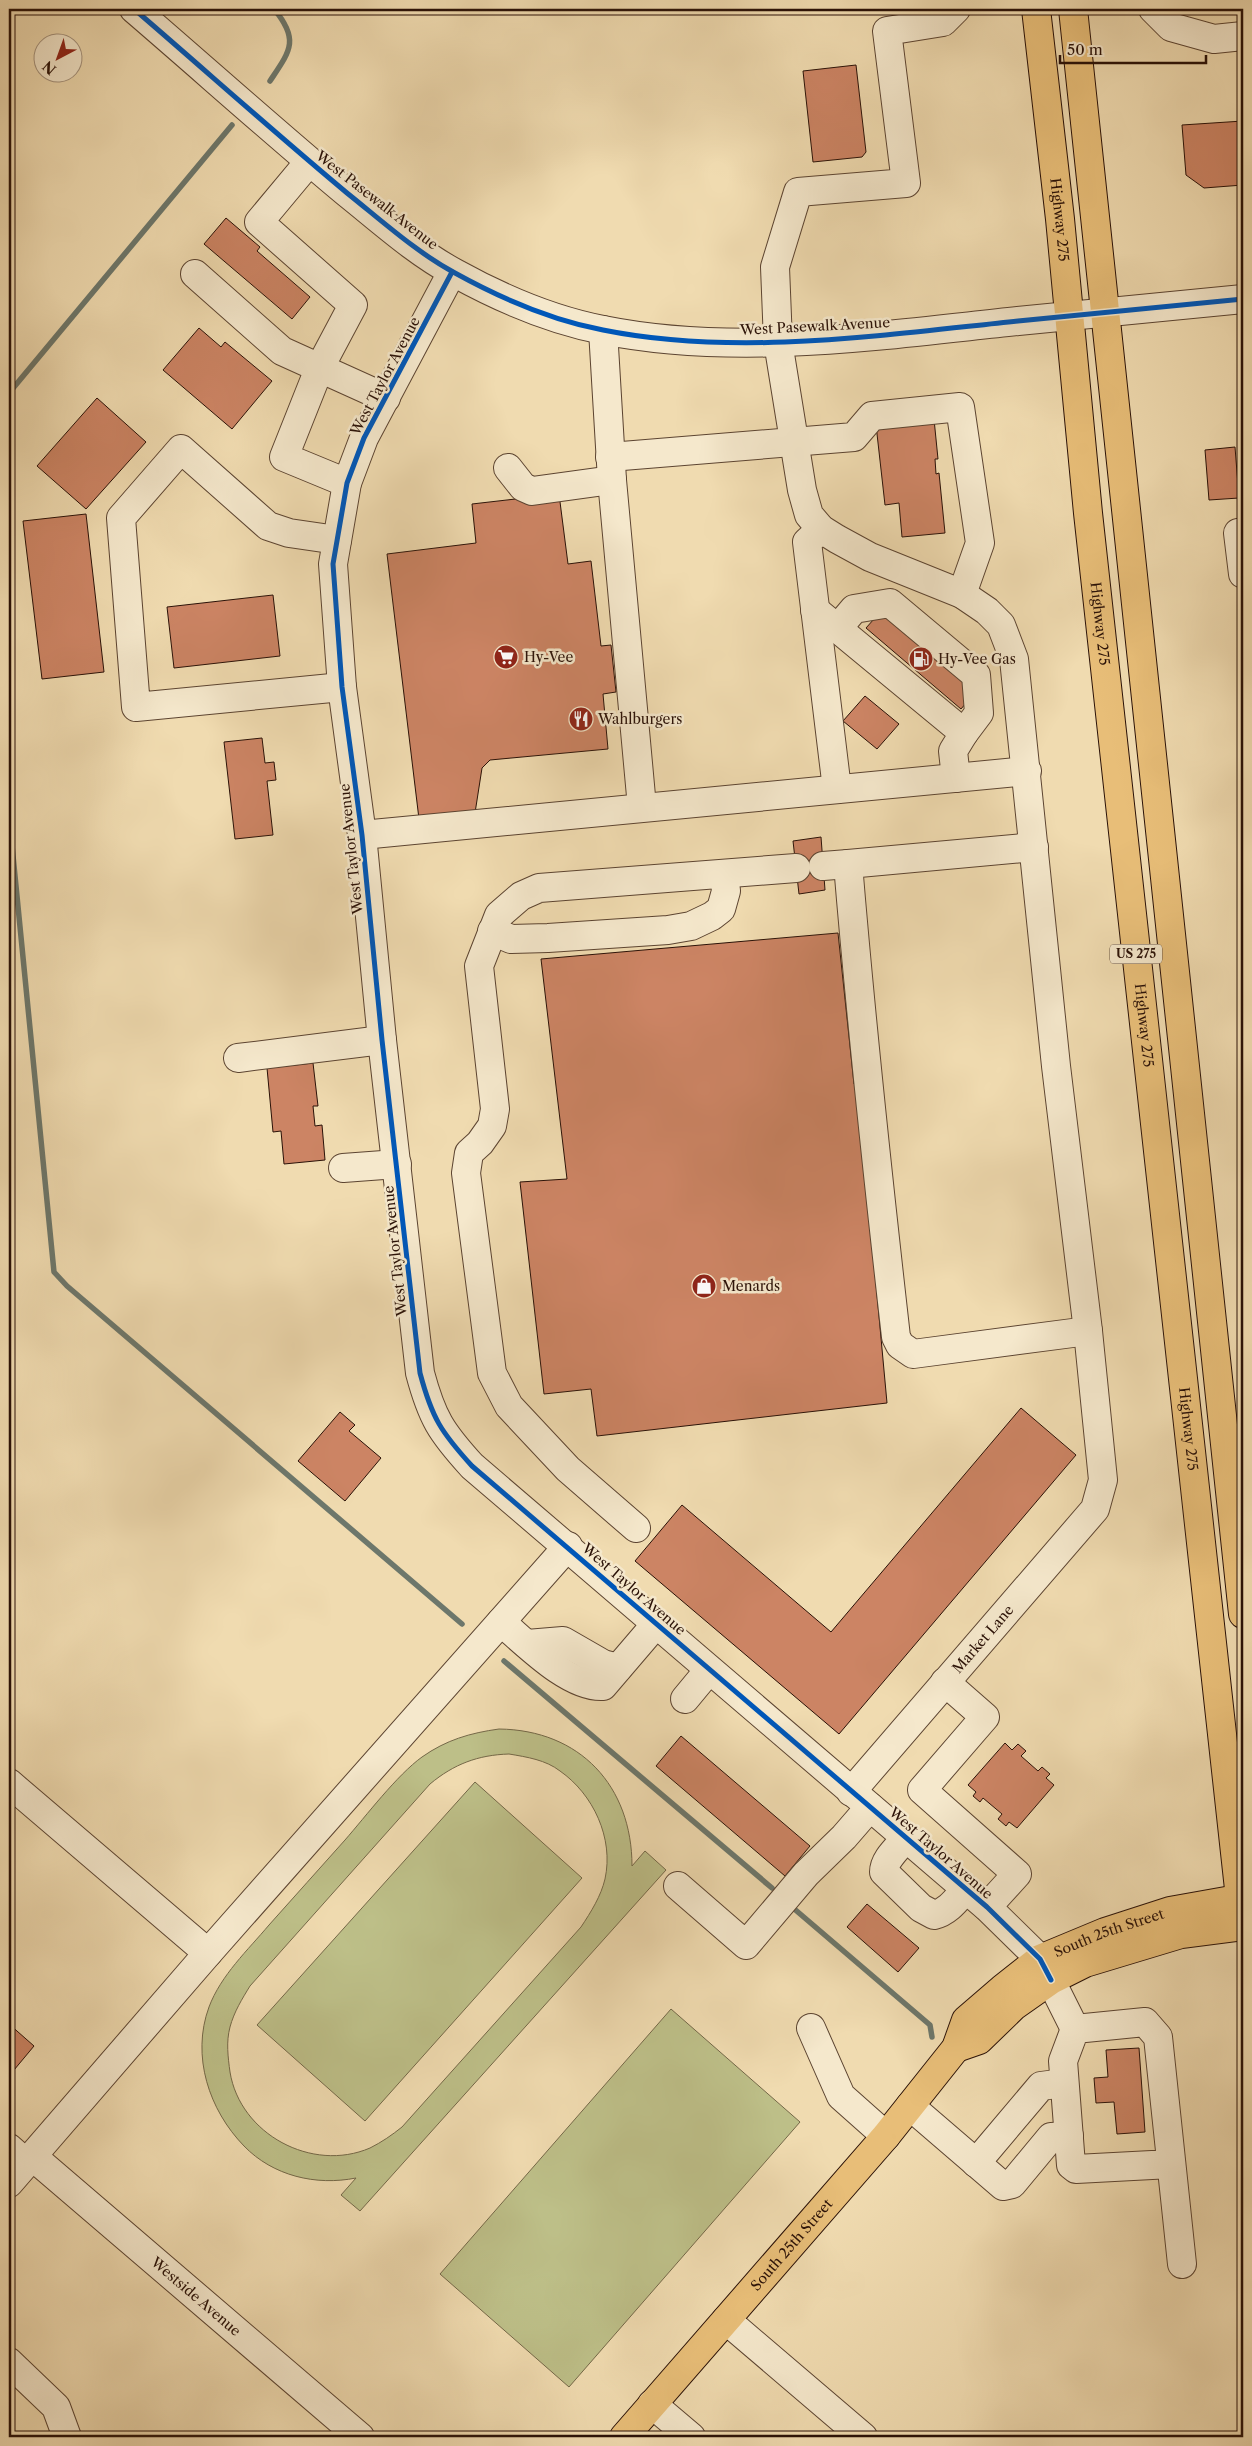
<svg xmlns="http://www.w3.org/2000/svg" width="1252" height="2446" font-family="'Libre Caslon Text',serif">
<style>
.green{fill:#bdbf88;stroke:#746848;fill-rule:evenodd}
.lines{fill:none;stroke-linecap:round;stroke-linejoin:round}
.stream{stroke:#6d776b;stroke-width:5.5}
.building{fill:#cc8464;stroke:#2a1107}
.minor-casing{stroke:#5c4431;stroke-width:30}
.major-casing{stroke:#2a1107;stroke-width:30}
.highway-casing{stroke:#2a1107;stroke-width:30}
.minor{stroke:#f5e8cc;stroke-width:28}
.major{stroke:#e8be78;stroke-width:28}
.highway{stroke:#e8be78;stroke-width:28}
.cycleway-casing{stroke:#f5e8cc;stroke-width:8}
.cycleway{stroke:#0057b8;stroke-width:5}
.labels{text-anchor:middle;stroke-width:5;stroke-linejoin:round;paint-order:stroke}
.shield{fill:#f5e8cc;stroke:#675242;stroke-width:1}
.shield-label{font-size:12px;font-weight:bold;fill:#2a1107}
.street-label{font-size:14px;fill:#2a1107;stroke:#f5e8cc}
.poi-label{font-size:14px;fill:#2a1107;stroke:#f5e8cc;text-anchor:start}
</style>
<rect width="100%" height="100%" fill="#f0dbb0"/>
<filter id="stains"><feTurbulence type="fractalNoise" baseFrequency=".004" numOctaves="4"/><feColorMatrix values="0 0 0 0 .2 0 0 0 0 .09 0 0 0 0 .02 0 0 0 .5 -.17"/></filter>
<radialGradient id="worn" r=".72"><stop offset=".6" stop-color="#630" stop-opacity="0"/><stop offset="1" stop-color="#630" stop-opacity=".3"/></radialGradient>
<g class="green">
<path d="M499,1729C580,1730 632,1786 632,1866L645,1851L666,1870L360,2211L341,2195L356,2178C316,2186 273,2176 244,2146C209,2110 191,2056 209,2007C221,1975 248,1950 269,1925C294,1897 320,1868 345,1840C366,1816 397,1775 422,1757C446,1740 470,1733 499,1729ZM509,1754C527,1757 546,1760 560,1771C593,1794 614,1838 605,1879C601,1896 591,1912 581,1927L402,2127C392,2135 382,2142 370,2148C312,2173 240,2134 230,2072C228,2057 226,2042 230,2027C234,2012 242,1999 250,1986L430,1784C454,1764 478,1755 509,1754Z"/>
<polygon points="475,1782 582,1878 365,2121 257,2025"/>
<polygon points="671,2009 800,2122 569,2387 440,2274"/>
</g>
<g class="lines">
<g class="stream">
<path d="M270,81C290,51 300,40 274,9"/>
<polyline points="9,393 232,125"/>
<polyline points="9,815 54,1272 67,1286 462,1624"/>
<polyline points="504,1661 772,1888"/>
<polyline points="792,1907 930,2025 932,2037"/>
</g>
</g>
<g class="building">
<polygon points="856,65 866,152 862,157 813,162 803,71"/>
<polygon points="1243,121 1243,185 1204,188 1186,175 1182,125"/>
<polygon points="226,218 260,247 257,251 310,297 292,319 204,244"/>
<polygon points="199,328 221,347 225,342 272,381 232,429 163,370"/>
<polygon points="97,398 146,442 86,509 37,466"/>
<polygon points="934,419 938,459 935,459 936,474 939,473 945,533 902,537 899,503 885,505 876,425"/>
<polygon points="1235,447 1239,498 1209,500 1205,450"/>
<polygon points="559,494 568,564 591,561 601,646 611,645 616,692 603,694 608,749 490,760 482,768 475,813 419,819 387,554 476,543 472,504"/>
<polygon points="86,514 104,672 42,679 23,521"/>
<polygon points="273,595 280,656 174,668 167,607"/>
<polygon points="882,610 977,690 961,709 866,628"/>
<polygon points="865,696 899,724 877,749 843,721"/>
<polygon points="262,738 265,763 274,762 276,780 267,781 273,835 235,839 224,742"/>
<polygon points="821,837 825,890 799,894 793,841"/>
<polygon points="838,933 854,1084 863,1083 866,1175 887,1403 597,1436 591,1389 544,1394 520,1182 567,1179 541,959"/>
<polygon points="313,1063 318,1106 313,1106 315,1126 322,1125 325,1160 284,1164 281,1131 273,1132 267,1068"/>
<polygon points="1021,1408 1076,1455 839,1734 635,1561 682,1505 831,1632"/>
<polygon points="340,1412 355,1425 349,1431 381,1458 345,1501 298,1461"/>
<polygon points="681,1736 810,1846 785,1876 656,1766"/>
<polygon points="1005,1743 1012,1750 1018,1744 1026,1751 1021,1756 1038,1771 1042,1767 1050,1774 1046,1778 1054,1785 1017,1828 1009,1822 1006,1826 998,1819 1002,1814 983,1798 980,1802 973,1796 976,1792 968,1785"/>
<polygon points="867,1904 919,1948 898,1972 847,1927"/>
<polygon points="9,2024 34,2046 9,2076"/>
<polygon points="1139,2048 1145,2132 1117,2134 1114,2102 1096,2103 1094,2078 1108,2077 1106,2050"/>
</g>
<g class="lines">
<defs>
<g id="minor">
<path d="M134,9C205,70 275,133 347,193C382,221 416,252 455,273C502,299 551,320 603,330C737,357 884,335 1018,321C1093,313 1168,307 1243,299"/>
<polyline points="1153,9 1171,27 1214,39 1243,36"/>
<polyline points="309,162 259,222 353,305 319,369 284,457 347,483"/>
<path d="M452,272L364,438L347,483L333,564L342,687L362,835L382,1040L420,1373C432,1418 441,1432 472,1466L987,1907L1040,1959L1075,2029"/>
<polyline points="195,274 282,351 386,398"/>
<polyline points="603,330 612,480 642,807"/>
<polyline points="610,457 854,437 872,416 960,407 980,543 962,594"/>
<polyline points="508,468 523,487 532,491 612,480"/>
<polyline points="821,529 807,542 837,789"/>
<polyline points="1243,532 1238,533 1243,574"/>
<polyline points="337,540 289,533 268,526 181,449 121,518 136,707 342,687"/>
<polyline points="815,610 964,733 953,751 956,778"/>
<polyline points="838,628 854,609 890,603 976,675 979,713 964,733"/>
<polyline points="362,835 1027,771"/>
<path d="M1034,847L848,864C861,1022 878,1179 896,1337L900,1345L913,1354L1088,1331"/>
<polyline points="823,866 848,864"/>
<polyline points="492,931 511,939 548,938 668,930 691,926 712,916 721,909 726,891 724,874"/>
<polyline points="238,1058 382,1040"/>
<polyline points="343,1168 397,1164"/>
<polyline points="636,1528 568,1469 509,1406 492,1373 466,1173 469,1153 480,1143 492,1126 495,1109 479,966 499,915 521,896 539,888 796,868"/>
<path d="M501,1622C526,1643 569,1688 603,1686L656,1624"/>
<polyline points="527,1644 563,1641 603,1664 618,1668"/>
<polyline points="945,1682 985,1717 922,1790 1017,1874 987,1907"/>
<polyline points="685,1699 709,1670"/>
<polyline points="9,1783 208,1953"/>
<path id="s1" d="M851,1792L1095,1509L1103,1480L1088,1331L1056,1066L1014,659L1001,625L987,611L962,594L870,557L837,539L821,529L809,515L802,490L778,342L775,267L798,192L906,183L887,31L943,22L956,9"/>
<path d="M906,1838C898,1848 884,1859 884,1872L921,1908L934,1915C948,1912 957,1899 966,1889"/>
<polyline points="678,1886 746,1945 806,1874 844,1837 870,1807"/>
<polyline points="811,2028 841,2096 886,2136"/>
<polyline points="910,2106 1003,2186 1012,2184 1051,2137 1069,2136"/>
<polyline points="9,2148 26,2163"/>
<path id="s2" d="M32,2156L360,2437"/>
<polyline points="976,2163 1041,2086 1064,2083"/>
<polyline points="1171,2164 1076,2169 1071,2165 1063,2061 1075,2029 1145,2022 1158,2037 1182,2264"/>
<polyline points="9,2183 208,1953 568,1546"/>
<polyline points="726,2320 863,2437"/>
<polyline points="9,2362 56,2407 67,2437"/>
<polyline points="652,2404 691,2437"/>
</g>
<g id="major">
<polyline points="956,2048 979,2040 1014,2006 1051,1980 1085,1963 1181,1934 1243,1926"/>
<path id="s3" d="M624,2437L886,2136L956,2048L966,2020L1002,1989L1040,1959L1105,1932L1170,1911L1243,1898"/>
</g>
<g id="highway">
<path id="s4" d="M1036,9L1060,219L1088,513L1240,1898"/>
<polyline points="1073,9 1243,1614"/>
</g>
</defs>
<use href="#minor" class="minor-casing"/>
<use href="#major" class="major-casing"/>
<use href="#highway" class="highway-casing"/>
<use href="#minor" class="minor"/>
<use href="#major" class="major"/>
<use href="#highway" class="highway"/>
<defs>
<g id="cycleway">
<path d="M134,9C205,70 275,133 347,193C382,221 416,252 455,273C502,299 551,320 603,330C737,357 884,335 1018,321C1093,313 1168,307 1243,299"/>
<path d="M452,272L364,438L347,483L333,564L342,687L362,835L382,1040L420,1373C432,1418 441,1432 472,1466L987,1907L1040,1959L1051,1980"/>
</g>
</defs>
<use href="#cycleway" class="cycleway-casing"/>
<use href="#cycleway" class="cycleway"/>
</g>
<defs>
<symbol id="supermarket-disc" viewBox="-11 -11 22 22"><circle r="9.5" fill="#8f2418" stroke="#f5e8cc"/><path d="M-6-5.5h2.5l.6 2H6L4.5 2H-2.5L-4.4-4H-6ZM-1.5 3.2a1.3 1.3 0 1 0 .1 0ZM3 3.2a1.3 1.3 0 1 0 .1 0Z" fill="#fff"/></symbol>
<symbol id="fuel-disc" viewBox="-11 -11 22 22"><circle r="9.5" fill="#8f2418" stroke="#f5e8cc"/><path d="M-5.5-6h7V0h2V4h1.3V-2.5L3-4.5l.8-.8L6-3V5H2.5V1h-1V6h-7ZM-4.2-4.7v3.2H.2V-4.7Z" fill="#fff"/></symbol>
<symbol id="restaurant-disc" viewBox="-11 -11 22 22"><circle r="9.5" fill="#8f2418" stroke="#f5e8cc"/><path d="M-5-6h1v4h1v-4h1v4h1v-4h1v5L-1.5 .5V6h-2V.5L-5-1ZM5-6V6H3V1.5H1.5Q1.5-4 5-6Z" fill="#fff"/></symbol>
<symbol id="shop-disc" viewBox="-11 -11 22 22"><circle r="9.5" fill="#8f2418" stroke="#f5e8cc"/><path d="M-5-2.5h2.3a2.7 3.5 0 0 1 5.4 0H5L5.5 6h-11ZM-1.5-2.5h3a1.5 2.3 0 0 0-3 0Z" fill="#fff"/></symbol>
</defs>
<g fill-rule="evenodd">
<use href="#supermarket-disc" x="492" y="643" width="28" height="28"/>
<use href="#fuel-disc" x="907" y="645" width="28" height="28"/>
<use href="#restaurant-disc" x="567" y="705" width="28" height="28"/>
<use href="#shop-disc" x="690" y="1272" width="28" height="28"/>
</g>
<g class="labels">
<rect class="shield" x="1110" y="944.5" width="52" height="19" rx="4"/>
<g class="shield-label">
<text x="1136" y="958">US 275</text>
</g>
<g class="street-label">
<text transform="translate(377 200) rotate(38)" y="5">West Pasewalk Avenue</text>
<text dy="5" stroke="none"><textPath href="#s4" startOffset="212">Highway 275</textPath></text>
<text transform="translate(815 326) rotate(-3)" y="5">West Pasewalk Avenue</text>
<text transform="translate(385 376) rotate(-62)" y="5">West Taylor Avenue</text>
<text dy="5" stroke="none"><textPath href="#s4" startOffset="618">Highway 275</textPath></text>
<text transform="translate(351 849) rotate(-96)" y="5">West Taylor Avenue</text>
<text dy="5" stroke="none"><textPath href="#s4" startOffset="1022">Highway 275</textPath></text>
<text transform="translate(395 1251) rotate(-96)" y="5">West Taylor Avenue</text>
<text dy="5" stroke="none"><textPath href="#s4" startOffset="1428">Highway 275</textPath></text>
<text transform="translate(634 1589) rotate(41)" y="5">West Taylor Avenue</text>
<text dy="5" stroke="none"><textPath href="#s1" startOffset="202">Market Lane</textPath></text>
<text transform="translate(941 1853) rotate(41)" y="5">West Taylor Avenue</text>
<text dy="5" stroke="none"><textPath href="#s3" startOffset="711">South 25th Street</textPath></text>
<text dy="5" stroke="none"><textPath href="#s3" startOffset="255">South 25th Street</textPath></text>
<text dy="5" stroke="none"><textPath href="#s2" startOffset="216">Westside Avenue</textPath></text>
</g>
<g class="poi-label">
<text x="524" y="662">Hy-Vee</text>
<text x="938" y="664">Hy-Vee Gas</text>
<text x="598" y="724">Wahlburgers</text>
<text x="722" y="1291">Menards</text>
</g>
</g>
<rect width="1252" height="2446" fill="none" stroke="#f0dbb0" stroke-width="30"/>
<rect x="10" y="10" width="1232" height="2426" fill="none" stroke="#2a1107" stroke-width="2.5"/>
<rect x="15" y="15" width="1222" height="2416" fill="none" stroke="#2a1107"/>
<g transform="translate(58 58) rotate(221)"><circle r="24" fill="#f5e8cc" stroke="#a4927d"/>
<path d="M0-4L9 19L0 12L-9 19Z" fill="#8f2418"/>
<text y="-8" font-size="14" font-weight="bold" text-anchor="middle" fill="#2a1107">N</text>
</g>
<path d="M1060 55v8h146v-8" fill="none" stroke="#2a1107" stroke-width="2.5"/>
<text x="1067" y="55" font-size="15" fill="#2a1107" stroke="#f5e8cc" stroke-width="4" paint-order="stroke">50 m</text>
<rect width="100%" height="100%" filter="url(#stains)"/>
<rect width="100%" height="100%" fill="url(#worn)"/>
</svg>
